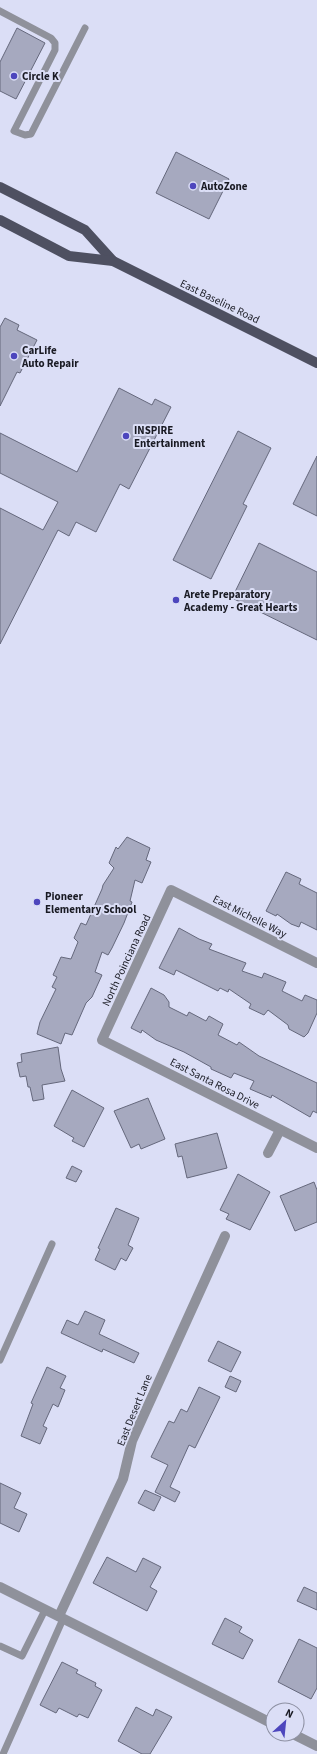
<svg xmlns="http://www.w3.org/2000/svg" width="317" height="1754" font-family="'Source Sans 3',sans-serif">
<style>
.building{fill:#a6a9bf;stroke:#65687c}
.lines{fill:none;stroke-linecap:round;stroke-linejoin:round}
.lane{stroke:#8f919b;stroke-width:7}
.street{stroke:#8f919b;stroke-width:10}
.primary{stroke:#4e5061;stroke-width:10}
.poi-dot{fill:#4d46bd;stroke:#dbdef6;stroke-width:1.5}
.labels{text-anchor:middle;stroke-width:4;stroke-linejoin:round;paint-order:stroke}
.poi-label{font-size:11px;font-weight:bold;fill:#191a23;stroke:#dbdef6;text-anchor:start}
.street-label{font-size:11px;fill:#191a23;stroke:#dbdef6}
</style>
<rect width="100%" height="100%" fill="#dbdef6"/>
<g class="building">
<polygon points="17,28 45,43 16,99 0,91 0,62"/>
<polygon points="176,152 229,179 209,219 156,193"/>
<polygon points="5,318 19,325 17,330 37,340 20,373 17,372 0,406 0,327"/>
<polygon points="119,388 152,405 155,399 171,407 129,489 120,484 96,532 76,522 69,536 58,530 0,644 0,508 43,530 58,502 0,473 0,433 77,472"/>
<polygon points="238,431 271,448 243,504 247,506 211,579 173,560"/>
<polygon points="317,456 317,516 293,504"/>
<polygon points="259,543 317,572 317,640 232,598"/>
<polygon points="127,837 150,848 146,860 151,862 142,883 135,880 130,901 132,902 124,923 112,948 108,955 102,952 95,972 102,975 92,997 86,1003 72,1035 65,1033 61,1044 37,1034 40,1022 56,989 52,987 57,977 53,975 61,957 71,959 78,942 74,938 81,923 86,925 102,889 103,885 114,868 109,863 116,847 118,849"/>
<polygon points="286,872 301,879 299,884 317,893 317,930 301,922 299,927 291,924 277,914 276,916 266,911"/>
<polygon points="179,928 199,939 212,944 209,949 246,963 242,971 262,978 264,973 286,982 282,991 302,1001 305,995 317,1000 317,1013 308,1033 304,1037 289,1029 288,1025 268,1010 264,1015 249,1008 251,1004 229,989 228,992 220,988 218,991 176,970 174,975 159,968"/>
<polygon points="151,988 164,995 169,1002 169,1007 187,1016 189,1012 206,1021 209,1016 223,1024 218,1035 237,1045 239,1042 259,1056 317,1083 317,1113 313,1111 310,1117 272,1095 271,1098 250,1089 254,1081 234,1073 231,1078 211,1069 211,1067 184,1052 156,1040 142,1030 141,1033 131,1028"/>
<polygon points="58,1047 61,1069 65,1081 42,1085 44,1099 33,1101 30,1087 28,1087 26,1076 20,1077 17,1063 22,1062 21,1054"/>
<polygon points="72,1090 104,1108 84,1147 72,1141 74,1138 54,1126"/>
<polygon points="148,1098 165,1139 141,1149 139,1144 131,1148 114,1111"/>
<polygon points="217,1133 227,1168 187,1178 182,1156 178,1157 175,1144"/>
<polygon points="72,1166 82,1171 76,1182 66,1178"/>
<polygon points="238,1174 270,1192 250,1230 226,1219 229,1214 220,1210"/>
<polygon points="314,1182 317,1190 317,1222 295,1231 280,1196"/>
<polygon points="116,1208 139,1218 128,1245 133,1248 126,1261 121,1258 115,1270 95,1260 100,1249 98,1248"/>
<polygon points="85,1311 105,1320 99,1334 139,1353 134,1363 103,1349 102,1352 61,1333 67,1320 78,1325"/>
<polygon points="218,1341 241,1352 231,1372 208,1361"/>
<polygon points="47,1367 66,1376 60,1388 65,1390 58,1407 53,1404 43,1426 47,1428 40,1444 21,1436 33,1404 31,1403"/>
<polygon points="230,1376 241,1381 236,1392 225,1387"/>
<polygon points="199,1387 220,1397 195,1448 189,1445 170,1487 180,1492 175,1502 155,1492 168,1465 151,1457 169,1421 174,1423 181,1409 187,1412"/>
<polygon points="0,1483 21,1493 14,1508 27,1514 19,1532 0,1523"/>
<polygon points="145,1490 161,1497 154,1511 138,1503"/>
<polygon points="107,1557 136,1572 143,1558 161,1567 150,1587 157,1591 147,1611 93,1583"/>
<polygon points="304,1587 317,1593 317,1610 297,1601"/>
<polygon points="225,1618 242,1627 239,1632 253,1640 243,1659 212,1644"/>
<polygon points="299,1639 317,1648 317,1688 311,1699 278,1682"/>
<polygon points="62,1662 78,1670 76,1673 96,1683 95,1686 102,1690 88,1718 79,1714 77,1717 59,1708 56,1713 40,1705"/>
<polygon points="136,1707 153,1716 156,1709 172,1717 150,1754 142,1754 118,1741"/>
</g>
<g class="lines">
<g class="lane">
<polyline points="0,11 51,38 55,43 55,50 14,131 25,135 31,134 85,28"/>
<polyline points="0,1360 52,1244"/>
<polyline points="0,1646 22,1656 45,1610"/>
<polyline points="3,1754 63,1619"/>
</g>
<g class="street">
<polyline points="317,963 171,890 102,1040 317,1148"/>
<polyline points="268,1153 280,1130"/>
<polyline points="0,1587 273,1724"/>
<polyline points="59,1616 123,1479 132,1441 225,1236"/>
<polyline points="293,1734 317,1746"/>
</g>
<g class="primary">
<polyline points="0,187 85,230 113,261"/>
<polyline points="0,220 69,256 113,261 317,363"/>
</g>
</g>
<g class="poi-dot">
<circle cx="14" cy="76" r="4"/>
<circle cx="193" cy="186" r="4"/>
<circle cx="14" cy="356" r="4"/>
<circle cx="126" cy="436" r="4"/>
<circle cx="176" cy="600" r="4"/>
<circle cx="37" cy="902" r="4"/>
</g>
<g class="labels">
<g class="poi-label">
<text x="22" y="80">Circle K</text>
<text x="201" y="190">AutoZone</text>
<text x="22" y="354">CarLife<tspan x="22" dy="13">Auto Repair</tspan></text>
<text x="134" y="434">INSPIRE<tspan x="134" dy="13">Entertainment</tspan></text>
<text x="184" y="598">Arete Preparatory<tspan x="184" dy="13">Academy - Great Hearts</tspan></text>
<text x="45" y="900">Pioneer<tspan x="45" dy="13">Elementary School</tspan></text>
</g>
<g class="street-label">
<text transform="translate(220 301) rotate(26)" y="4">East Baseline Road</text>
<text transform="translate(250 916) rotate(27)" y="4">East Michelle Way</text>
<text transform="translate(126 960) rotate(-65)" y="4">North Poinciana Road</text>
<text transform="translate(215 1083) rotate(27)" y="4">East Santa Rosa Drive</text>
<text transform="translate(134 1410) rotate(-68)" y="4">East Desert Lane</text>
</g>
</g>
<g transform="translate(285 1722) rotate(27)"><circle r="19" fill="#dbdef6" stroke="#8d90a2"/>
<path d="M0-3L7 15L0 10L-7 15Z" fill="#4d46bd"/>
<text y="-6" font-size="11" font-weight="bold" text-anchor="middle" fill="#191a23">N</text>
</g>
</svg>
